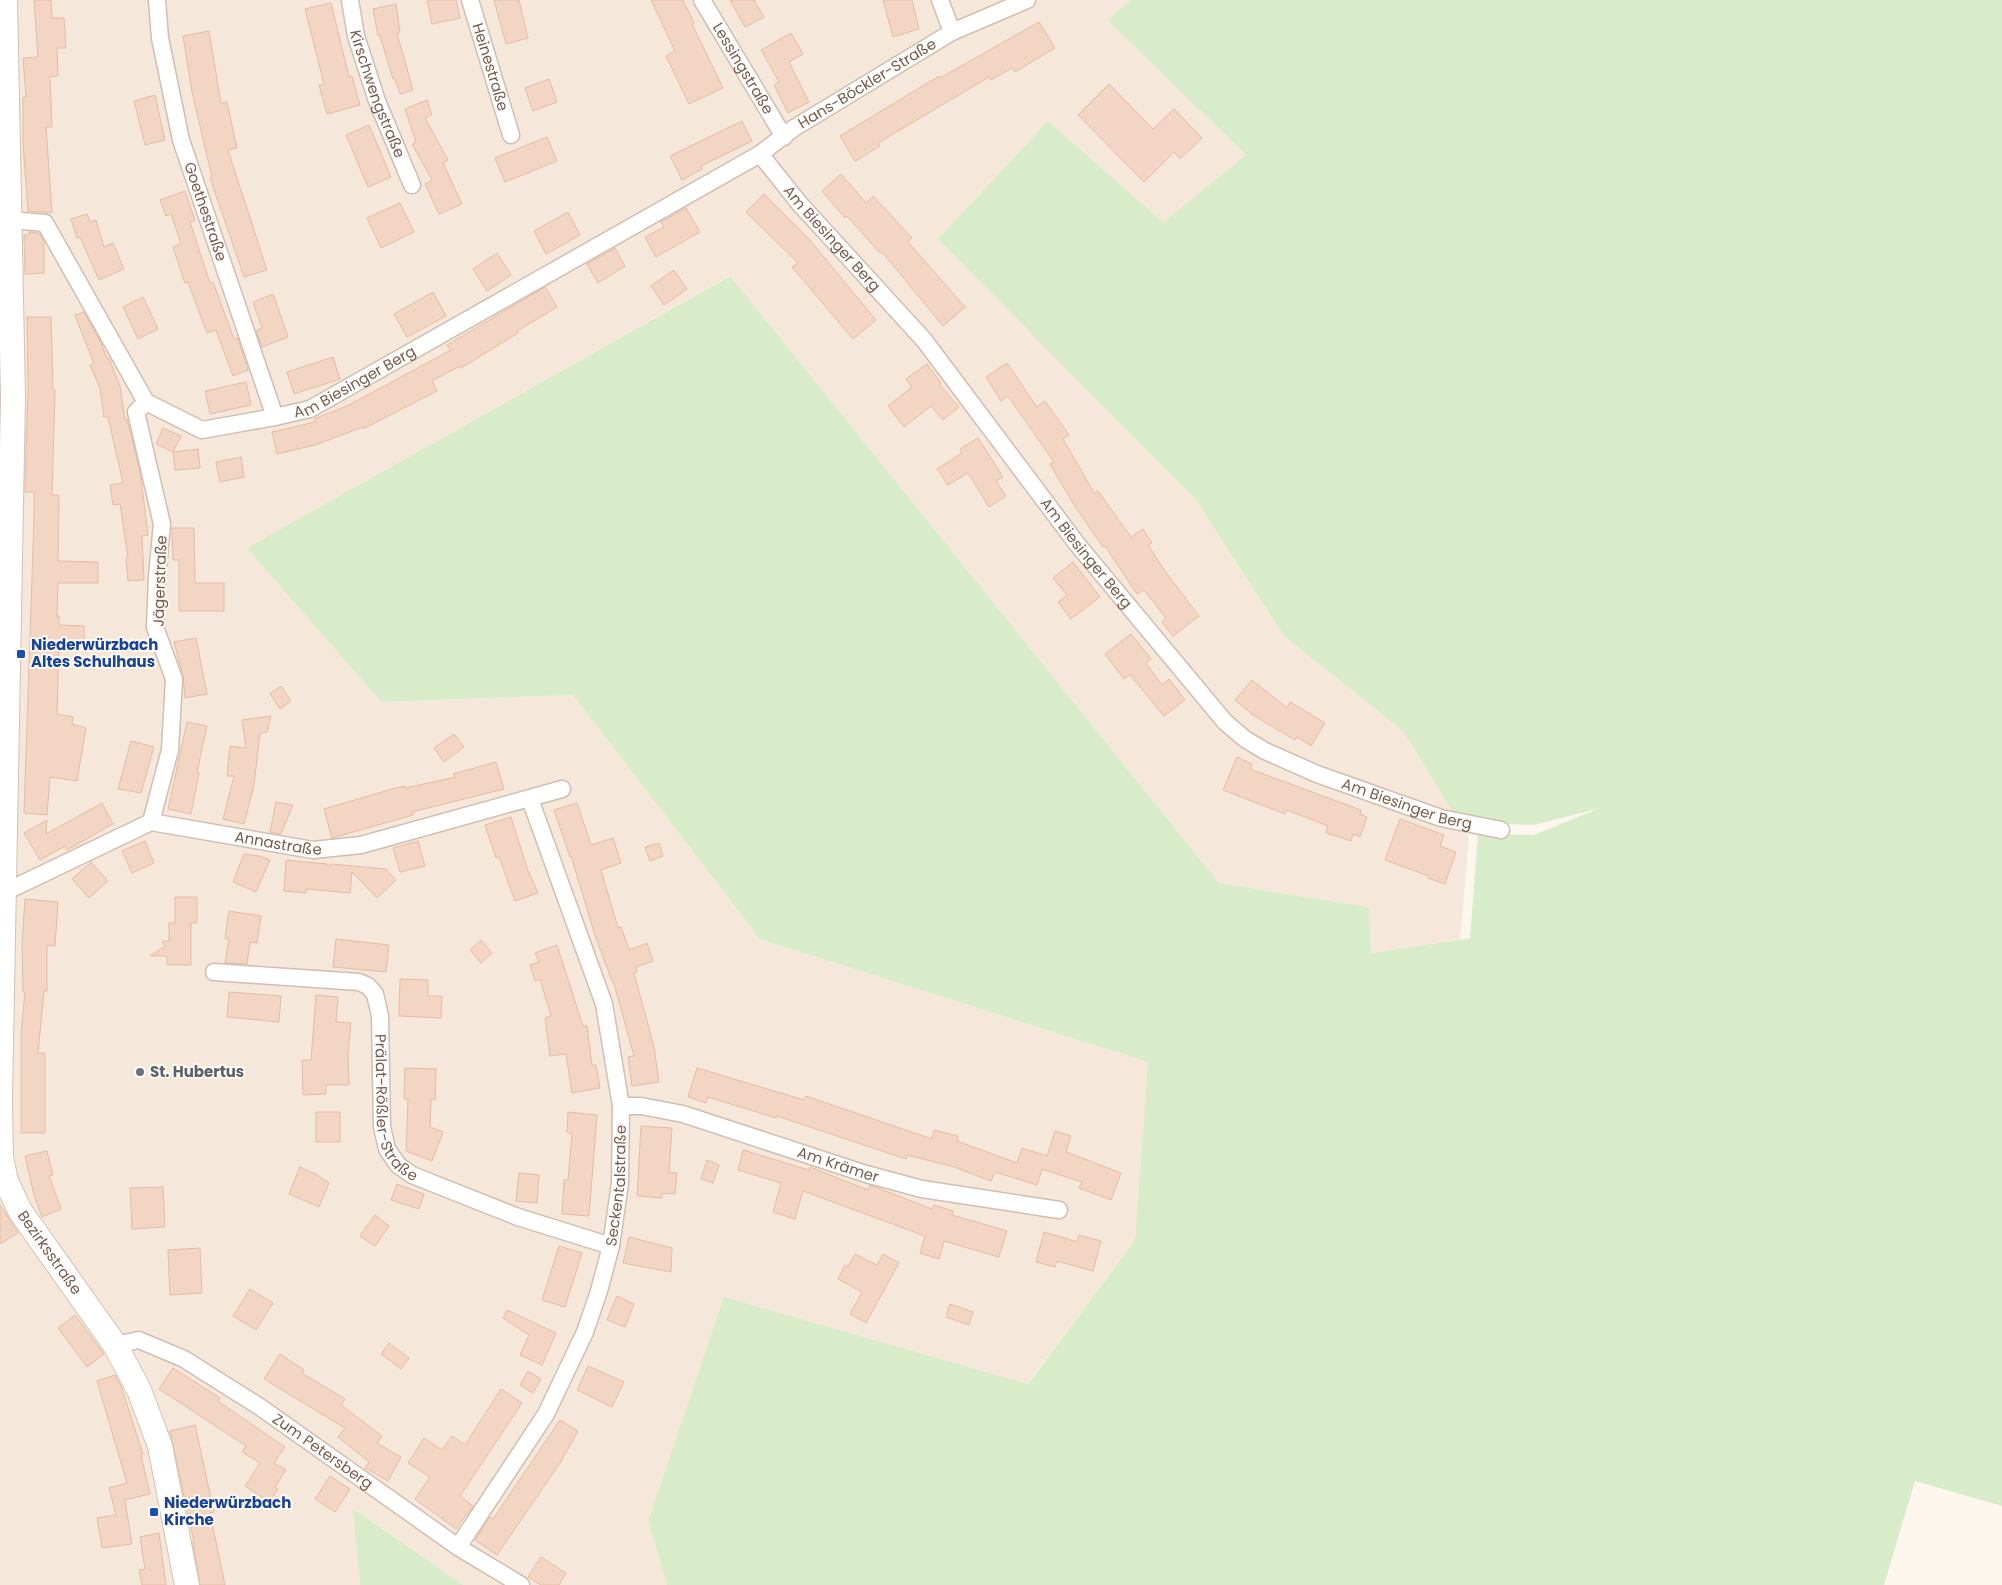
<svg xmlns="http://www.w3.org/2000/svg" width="2002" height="1585" font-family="Poppins,sans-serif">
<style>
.residential{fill:#f5e8da}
.green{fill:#d8ecc9}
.building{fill:#f3d5c3;stroke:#e6bba3}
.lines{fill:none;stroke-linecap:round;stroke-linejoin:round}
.minor-casing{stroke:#d1beb0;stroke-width:19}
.secondary-casing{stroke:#d6c0b0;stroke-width:26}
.minor{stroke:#fff;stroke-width:16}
.secondary{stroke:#fff;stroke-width:24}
.transit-dot{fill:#1a4fb4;stroke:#fffaf3;stroke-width:2}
.worship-dot{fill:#6b7280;stroke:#fffaf3;stroke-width:2}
.labels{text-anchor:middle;stroke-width:4;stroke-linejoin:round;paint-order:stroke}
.street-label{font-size:15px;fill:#7a5c4d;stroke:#fffaf3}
.transit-label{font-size:15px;font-weight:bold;fill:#164399;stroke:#fffaf3;text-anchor:start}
.worship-label{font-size:15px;font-weight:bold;fill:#5b616d;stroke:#fffaf3;text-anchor:start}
</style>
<rect width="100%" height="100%" fill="#fdf6ec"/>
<polygon class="residential" points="0,0 1130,0 1108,21 1246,155 1163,222 1048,121 939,239 1196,500 1284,636 1403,731 1469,838 1460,939 1371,953 1369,907 1219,883 729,276 248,548 381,702 573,695 760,939 1148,1062 1135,1240 1027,1384 724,1298 648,1521 667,1585 463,1585 354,1508 360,1585 0,1585"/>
<g class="green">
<polygon points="1130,0 2002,0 2002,1506 1915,1481 1884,1585 667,1585 648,1521 724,1297 1028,1384 1135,1240 1148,1062 760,939 573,695 381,702 247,548 730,276 1219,883 1369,907 1371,953 1470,938 1478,834 1534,835 1600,808 1534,825 1459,822 1403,731 1284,636 1196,500 938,239 1048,121 1163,222 1246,155 1108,21"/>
<polygon points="353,1508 463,1585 360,1585"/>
</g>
<g class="building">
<polygon points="34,0 51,0 52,18 64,18 66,48 57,48 58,76 50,77 52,127 46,127 52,213 28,211 23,143 23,97 26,97 23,58 38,57"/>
<polygon points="427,0 456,0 460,18 432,24"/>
<polygon points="494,0 519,0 528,38 506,44"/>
<polygon points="651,0 683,0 694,23 692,24 723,88 689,104 666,56 675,51"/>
<polygon points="730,0 754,0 764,17 745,27"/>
<polygon points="883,0 912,0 919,29 893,37"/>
<polygon points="331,3 349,77 352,76 360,105 327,114 319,85 324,84 305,9"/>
<polygon points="396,4 400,32 397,33 413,90 400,94 395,79 393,79 380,36 378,36 373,9"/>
<polygon points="1039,22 1055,48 1015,72 1012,68 991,80 989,77 888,137 879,143 880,146 855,161 840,136 939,76 940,78"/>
<polygon points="209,31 221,103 227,102 237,148 228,150 267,270 244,277 210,178 212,177 192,92 183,36"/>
<polygon points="791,33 803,54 789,62 809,102 788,113 774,85 779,82 761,50"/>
<polygon points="549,79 557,102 533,111 525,88"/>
<polygon points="1109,84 1153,129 1174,109 1202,138 1180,159 1174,152 1144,182 1078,115"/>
<polygon points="155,95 165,140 145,145 134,101"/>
<polygon points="427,100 432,115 425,118 448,160 443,163 462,204 439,214 425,184 432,180 412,144 416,142 405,109"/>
<polygon points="742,121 752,141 701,166 702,169 682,180 670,156"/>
<polygon points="369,125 391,177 368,187 346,135"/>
<polygon points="547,137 557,161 505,182 495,158"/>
<polygon points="841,174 866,203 873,196 912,238 908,242 965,307 943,326 882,252 880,253 847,216 845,218 822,191"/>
<polygon points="185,191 195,220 190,222 210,283 213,282 234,339 238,338 248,370 233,376 216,330 207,333 188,282 185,283 173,247 181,244 171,214 166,216 160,200"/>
<polygon points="764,194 809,239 876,320 853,339 792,267 798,263 746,212"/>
<polygon points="400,203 414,232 381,248 367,218"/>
<polygon points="686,208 700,232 656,257 645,237 664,227 661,222"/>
<polygon points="568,212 580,235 546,254 534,231"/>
<polygon points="87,214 90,222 96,220 104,247 113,243 124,269 99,280 80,237 77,238 71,219"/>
<polygon points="29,232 39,233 44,241 44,273 25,274 24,235 29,235"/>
<polygon points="615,248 625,266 598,283 587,264"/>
<polygon points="497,253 511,275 487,291 473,269"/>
<polygon points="674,270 687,289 664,305 651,286"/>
<polygon points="545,287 557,307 517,331 518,333 461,368 460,366 432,381 437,391 363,429 363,427 315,445 277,454 272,432 315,422 314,419 349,405 451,350 447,345"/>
<polygon points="433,292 446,316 407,337 394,314"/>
<polygon points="273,294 288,337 262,347 256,331 262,328 253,302"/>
<polygon points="143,297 158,329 138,339 123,307"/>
<polygon points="84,312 102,345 107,359 109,358 120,386 125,420 127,419 140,471 148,535 142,536 144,580 128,581 126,558 128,558 120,504 113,505 110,485 123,483 108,417 104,417 100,388 90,365 94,364 75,315"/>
<polygon points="27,317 51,317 53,390 55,390 52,495 59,495 58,561 98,562 98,583 58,583 57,616 59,616 59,625 84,626 84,647 59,647 57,714 73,717 72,724 86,728 77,781 50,777 47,815 24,813 34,518 34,492 25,492 28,387"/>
<polygon points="333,357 340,379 294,394 287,372"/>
<polygon points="1007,363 1037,407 1045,401 1069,435 1063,439 1094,493 1098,491 1131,537 1143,529 1152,543 1148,545 1167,574 1199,616 1173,636 1162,622 1166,618 1144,590 1137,594 1105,546 1103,547 1074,505 1050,464 1054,462 1008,396 1001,401 986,377"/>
<polygon points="927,364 941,383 939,384 959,407 943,420 931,406 904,427 888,406 912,387 906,379"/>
<polygon points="246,382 251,405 210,414 205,391"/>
<polygon points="163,428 181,436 173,452 156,444"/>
<polygon points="978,438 1003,477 996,481 1006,496 989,507 968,473 948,485 937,469 962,453 960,449"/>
<polygon points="198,449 200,468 175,470 173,452"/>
<polygon points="241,457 244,477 220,482 216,462"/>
<polygon points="172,528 194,528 195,583 224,583 224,611 179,611 179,560 173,560"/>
<polygon points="1073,562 1100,597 1071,619 1058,602 1067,595 1053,578"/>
<polygon points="1131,634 1151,659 1146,663 1162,685 1169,679 1185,700 1164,716 1130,675 1124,679 1105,654"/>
<polygon points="196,638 207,694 185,698 183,676 174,642"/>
<polygon points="1252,680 1287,708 1290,702 1325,723 1311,746 1297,737 1295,740 1253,715 1235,700"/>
<polygon points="281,686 291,701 280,709 270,694"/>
<polygon points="271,716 267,732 260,733 254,785 244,824 223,819 234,776 227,776 230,746 246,748 242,720"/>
<polygon points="187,722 207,726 197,772 199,773 191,814 168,809"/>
<polygon points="454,734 464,747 444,762 434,748"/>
<polygon points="131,741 154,747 141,793 118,789"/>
<polygon points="1237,757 1252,764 1250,769 1361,810 1360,814 1367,817 1360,837 1353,834 1351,841 1326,833 1328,826 1287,810 1285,814 1223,790"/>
<polygon points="496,762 504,789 412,812 413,815 332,838 324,809 392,789 405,786 405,788 456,777 453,774"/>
<polygon points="276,802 293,805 281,834 270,832"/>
<polygon points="102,803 113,824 67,850 65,846 40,860 24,833 47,820 46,834"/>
<polygon points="577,803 591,845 613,838 621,863 601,870 618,928 621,927 629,950 647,943 653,961 636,967 637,972 634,973 654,1047 659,1082 632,1086 628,1057 634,1056 613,980 612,981 595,935 571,856 570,857 554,810"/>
<polygon points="511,817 527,868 538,893 515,901 499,857 496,858 485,825"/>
<polygon points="1400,819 1444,835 1440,846 1456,852 1445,884 1428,878 1429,876 1385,860"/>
<polygon points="145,841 154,863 132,873 122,851"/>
<polygon points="418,841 425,866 400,872 393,848"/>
<polygon points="659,843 663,856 650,861 645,847"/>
<polygon points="244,854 259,856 270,860 256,892 233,882"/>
<polygon points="286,860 327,864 327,866 332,864 386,869 396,880 377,898 352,872 350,893 306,889 306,893 284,891"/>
<polygon points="91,862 108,881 89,898 72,879"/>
<polygon points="175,897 197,897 197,923 191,923 191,965 167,965 167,956 150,956 165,946 162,941 169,941 169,923 175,923"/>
<polygon points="25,899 58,902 55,946 47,945 47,991 44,991 38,1053 45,1053 45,1133 21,1133 21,1033 25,992 23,992 22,944"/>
<polygon points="229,911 261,916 257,943 250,942 247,964 225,963 229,939 225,938"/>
<polygon points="336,939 389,945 386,972 333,967"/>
<polygon points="481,940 492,953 481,963 470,950"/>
<polygon points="557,945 583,1026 587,1026 592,1065 596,1065 600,1088 572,1093 566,1054 550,1056 545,1018 551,1016 540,979 535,981 530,965 539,962 535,953"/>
<polygon points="400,979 428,980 428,996 442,996 441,1018 399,1016"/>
<polygon points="229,992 281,996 279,1022 227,1017"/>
<polygon points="316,995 338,997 336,1022 351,1023 348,1053 349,1085 326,1085 326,1094 303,1095 302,1060 311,1060"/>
<polygon points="405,1068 436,1069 435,1100 431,1100 430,1127 443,1132 432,1161 406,1151 408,1099 404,1099"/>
<polygon points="697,1068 804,1100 806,1096 932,1139 934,1130 958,1136 957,1141 1017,1163 1022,1148 1047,1156 1055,1131 1071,1136 1066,1152 1121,1173 1111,1200 1079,1188 1082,1182 1042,1169 1037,1185 995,1172 991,1181 954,1167 907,1155 906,1159 777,1116 776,1118 708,1097 706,1103 688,1097"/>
<rect x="316" y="1112" width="24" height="30"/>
<polygon points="568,1112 597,1115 589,1216 562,1214 564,1180 568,1180 572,1133 567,1132"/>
<polygon points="641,1126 672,1128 669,1172 677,1173 675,1194 662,1193 662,1198 637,1196"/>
<polygon points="743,1150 809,1170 810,1167 868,1190 870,1185 932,1209 934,1205 953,1211 952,1215 1007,1231 999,1257 944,1241 939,1259 920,1253 925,1236 803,1191 795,1219 773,1212 781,1183 738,1170"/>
<polygon points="47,1151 53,1175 49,1176 61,1209 42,1217 34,1195 25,1156"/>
<polygon points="707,1160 719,1165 713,1183 701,1179"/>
<polygon points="300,1167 316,1174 329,1183 319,1207 289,1194"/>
<polygon points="519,1173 539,1175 537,1203 516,1201"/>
<polygon points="397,1184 424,1194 419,1209 391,1200"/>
<polygon points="163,1187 165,1227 132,1229 130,1188"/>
<polygon points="0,1205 18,1233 0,1244"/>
<polygon points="375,1215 389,1226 375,1246 360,1236"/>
<polygon points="1044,1232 1077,1242 1079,1235 1101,1241 1093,1271 1057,1261 1055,1267 1036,1262"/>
<polygon points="629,1237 672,1248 671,1272 623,1263"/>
<polygon points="559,1246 582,1253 565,1307 542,1300"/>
<polygon points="200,1248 202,1293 170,1295 168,1250"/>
<polygon points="855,1254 877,1265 883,1254 899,1263 866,1323 850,1314 862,1292 838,1279 845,1265 848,1267"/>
<polygon points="250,1289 273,1303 256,1330 233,1316"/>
<polygon points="617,1296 634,1304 625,1327 607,1320"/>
<polygon points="950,1304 973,1312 969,1325 946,1317"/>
<polygon points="507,1310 556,1333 542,1365 520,1355 529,1335 503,1318"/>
<polygon points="75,1315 104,1354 87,1367 58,1328"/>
<polygon points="389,1343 409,1358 401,1369 381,1354"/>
<polygon points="280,1354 304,1370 302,1373 345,1399 341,1405 382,1436 377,1443 401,1457 388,1481 365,1468 369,1462 338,1437 345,1428 264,1379"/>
<polygon points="588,1366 624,1382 612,1407 577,1390"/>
<polygon points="173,1368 220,1398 218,1401 285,1447 274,1463 286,1470 275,1487 278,1489 269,1502 245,1486 260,1463 242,1452 246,1446 159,1389"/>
<polygon points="528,1371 541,1379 533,1393 520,1385"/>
<polygon points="115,1375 121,1386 143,1454 141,1455 150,1494 125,1500 132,1544 102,1548 97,1518 116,1515 109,1488 127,1483 97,1381"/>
<polygon points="501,1389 522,1403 460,1496 473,1506 456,1529 415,1499 430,1477 408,1463 424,1438 442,1450 452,1436 465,1445"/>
<polygon points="560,1420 578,1431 560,1463 497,1555 475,1540 490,1517 493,1519"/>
<polygon points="195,1425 214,1512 210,1513 225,1585 200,1585 193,1542 194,1542 170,1431"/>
<polygon points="330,1476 350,1489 335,1512 315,1499"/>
<polygon points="159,1533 166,1585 142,1585 139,1570 145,1569 140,1537"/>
<polygon points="541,1557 566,1573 559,1585 541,1585 528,1577"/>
</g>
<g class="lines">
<defs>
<g id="minor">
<path id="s1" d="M157,0L160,38L181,140L275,417"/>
<path id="s2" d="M350,0L356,36L377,101L412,185"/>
<path id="s3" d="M470,0L511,135"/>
<path id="s4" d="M702,0L784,137"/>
<polyline points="952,32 1027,0"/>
<path id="s5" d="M760,154L799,203L924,340L1077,544L1225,722L1245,739L1265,751L1317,774L1441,818L1501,830"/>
<path id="s6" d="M10,220L45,223L146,402L202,430L275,417L310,409L760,154L794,128L952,32L940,0"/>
<polyline points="146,402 136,412 162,524 157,576 155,627 174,679 170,750 151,822"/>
<path id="s7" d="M0,892H5L151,822L313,850L361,845L562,789"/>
<path id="s8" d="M214,972L359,982L368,986L375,994L380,1016L382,1127L387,1149L398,1165L412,1175L518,1217L611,1246"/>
<path id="s9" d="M621,1106H641L683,1114L866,1174L922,1189L1059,1210"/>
<path id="s10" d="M115,1345L139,1340L184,1359L260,1407L458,1547L521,1585"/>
<path id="s11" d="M458,1547L546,1414L585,1332L599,1291L611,1246L620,1183L621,1106L604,1004L530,799"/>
</g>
<g id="secondary">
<path id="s12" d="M5,0L13,397L0,1099L1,1158L6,1181L20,1211L115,1345L139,1390L160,1446L187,1585"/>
</g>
</defs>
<use href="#minor" class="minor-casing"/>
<use href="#secondary" class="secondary-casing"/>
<use href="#minor" class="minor"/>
<use href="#secondary" class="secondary"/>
</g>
<g class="transit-dot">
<rect x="16" y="649" width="10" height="10" rx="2.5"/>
<rect x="149" y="1507" width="10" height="10" rx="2.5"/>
</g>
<circle class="worship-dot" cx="140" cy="1072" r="5"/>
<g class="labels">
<g class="street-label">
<text dy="5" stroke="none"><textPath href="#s3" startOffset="70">Heinestraße</textPath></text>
<text dy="5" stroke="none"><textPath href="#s4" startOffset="80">Lessingstraße</textPath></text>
<text dy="5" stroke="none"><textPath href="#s6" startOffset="1059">Hans-Böckler-Straße</textPath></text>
<text dy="5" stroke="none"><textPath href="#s2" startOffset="98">Kirschwengstraße</textPath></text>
<text dy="5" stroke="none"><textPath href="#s1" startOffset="218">Goethestraße</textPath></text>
<text dy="5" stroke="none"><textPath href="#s5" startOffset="111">Am Biesinger Berg</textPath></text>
<text dy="5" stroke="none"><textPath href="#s6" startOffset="465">Am Biesinger Berg</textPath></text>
<text dy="5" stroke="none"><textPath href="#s5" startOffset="516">Am Biesinger Berg</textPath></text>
<text transform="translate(160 581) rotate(-88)" y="5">Jägerstraße</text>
<text dy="5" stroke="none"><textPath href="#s5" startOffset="936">Am Biesinger Berg</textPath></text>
<text dy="5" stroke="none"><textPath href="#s7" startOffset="296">Annastraße</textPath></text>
<text dy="5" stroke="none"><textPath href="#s8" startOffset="285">Prälat-Rößler-Straße</textPath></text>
<text dy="5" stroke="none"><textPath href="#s9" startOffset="226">Am Krämer</textPath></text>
<text dy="5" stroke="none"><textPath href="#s11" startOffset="401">Seckentalstraße</textPath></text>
<text dy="5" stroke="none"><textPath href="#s12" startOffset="1266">Bezirksstraße</textPath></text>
<text dy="5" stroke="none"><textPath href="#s10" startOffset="240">Zum Petersberg</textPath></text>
</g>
<g class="transit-label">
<text x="31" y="650">Niederwürzbach<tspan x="31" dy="17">Altes Schulhaus</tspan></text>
<text x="164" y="1508">Niederwürzbach<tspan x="164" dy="17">Kirche</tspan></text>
</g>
<g class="worship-label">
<text x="150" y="1077">St. Hubertus</text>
</g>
</g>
</svg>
